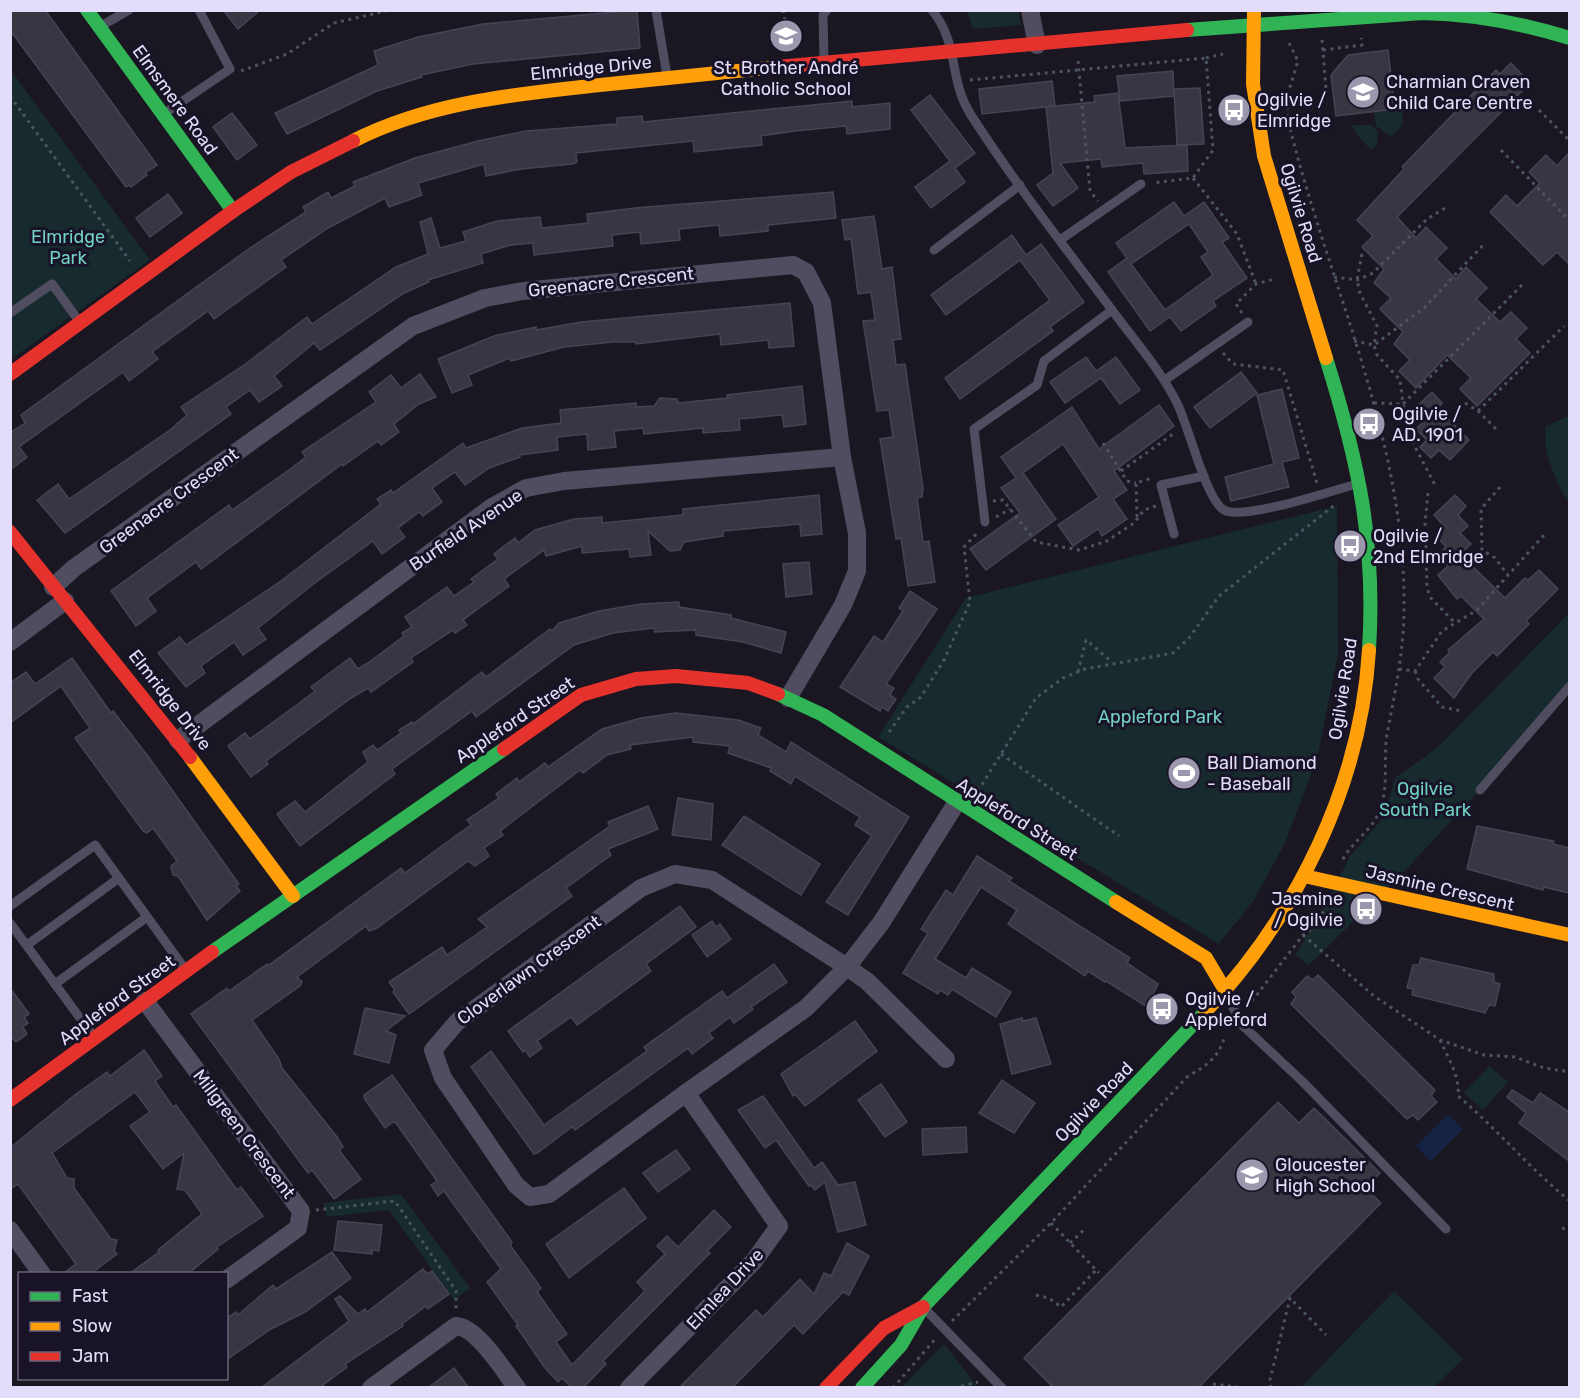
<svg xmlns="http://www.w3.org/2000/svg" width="1580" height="1398" font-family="Rubik,sans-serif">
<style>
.green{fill:#172a2d}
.water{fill:#162244}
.building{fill:#393643;stroke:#484354;stroke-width:1.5;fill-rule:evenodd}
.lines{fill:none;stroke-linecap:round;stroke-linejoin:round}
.path{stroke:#4c5461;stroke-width:3;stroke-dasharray:3 4.5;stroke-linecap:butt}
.lane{stroke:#504d60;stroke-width:9}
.street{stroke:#504d60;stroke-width:18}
.fast{stroke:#30b455;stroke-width:14}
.slow{stroke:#ff9f0a;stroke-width:14}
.jam{stroke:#e5322d;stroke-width:14}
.labels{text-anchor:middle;stroke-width:6;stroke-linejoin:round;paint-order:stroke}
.street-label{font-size:18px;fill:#e3dcfa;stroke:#181326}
.poi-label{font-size:18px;fill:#e3dcfa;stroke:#181326;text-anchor:start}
.park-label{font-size:18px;fill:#71d1c4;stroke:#181326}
</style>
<rect width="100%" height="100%" fill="#1a1722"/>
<g class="green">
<polygon points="967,11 1018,11 1021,25 973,29"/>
<polygon points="10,69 150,260 10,360"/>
<polygon points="1402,109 1403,124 1395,134 1390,136 1376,126 1374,110"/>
<polygon points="1352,125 1371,125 1378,132 1377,145 1371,150 1357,135"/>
<path d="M1569,416L1570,499L1566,500C1556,478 1541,451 1546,426Z"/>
<polygon points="1337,506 1338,654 1317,759 1285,843 1254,900 1219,944 878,737 966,598"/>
<polygon points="1569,613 1569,693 1403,873 1309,965 1295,955 1328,901 1350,856 1384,817 1395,778 1437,748"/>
<polygon points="1489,1066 1508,1082 1483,1110 1464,1093"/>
<polygon points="401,1194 470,1288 454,1300 389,1210 327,1217 323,1203"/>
<polygon points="1394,1291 1463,1359 1434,1387 1301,1387"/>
<polygon points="944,1344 978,1387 902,1387"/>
</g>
<polygon class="water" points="1448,1114 1463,1129 1431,1161 1416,1146"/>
<g class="building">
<polygon points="10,10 45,10 157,165 145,173 147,175 131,187 129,185 126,187 10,30"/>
<polygon points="223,10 260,10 238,29"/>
<polygon points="637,10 640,48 473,64 421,75 422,77 377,91 287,134 275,113 378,65 374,51 418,37 483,24"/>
<polygon points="1388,50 1395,109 1336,116 1331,75 1348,55"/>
<polygon points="1511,63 1530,83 1397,217 1416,238 1426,227 1447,248 1436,259 1456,279 1466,267 1487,288 1476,299 1500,322 1511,312 1527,328 1516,339 1530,353 1477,406 1460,389 1471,378 1447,355 1416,388 1399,371 1410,360 1394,344 1403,332 1380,309 1391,298 1374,283 1384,269 1362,247 1373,236 1357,220 1404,169 1402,167 1485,81 1496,70 1500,74"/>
<polygon points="1173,71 1174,96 1120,101 1117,76"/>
<polygon points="1052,81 1055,106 982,114 979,89"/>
<polygon points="1200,88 1204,144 1177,145 1174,89"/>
<polygon points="1118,93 1125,148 1187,145 1188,171 1144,174 1143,163 1102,167 1101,159 1060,163 1078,188 1053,206 1037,185 1053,173 1046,107 1095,102 1094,96"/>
<polygon points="930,95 975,153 955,168 965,182 931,208 915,187 950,161 911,110"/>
<polygon points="852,101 852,107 890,103 890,129 847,134 846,126 795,131 761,136 762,145 694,152 693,141 576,153 577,162 573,164 521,169 486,176 484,164 418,183 422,195 389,207 385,198 328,228 281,260 286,267 214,319 208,311 152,352 158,359 129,381 123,372 19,447 27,457 10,470 10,433 25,423 21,415 250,248 306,212 303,207 328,192 331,198 355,186 353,182 415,158 478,141 526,131 617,124 617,118 642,116 643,122"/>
<polygon points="232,113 257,145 237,160 213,127"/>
<polygon points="1569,153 1569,264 1557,252 1543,265 1490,212 1506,195 1517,206 1540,183 1529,172 1546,155 1557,166"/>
<polygon points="833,192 836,218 768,225 768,231 720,236 719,225 679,229 680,240 641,244 640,232 612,235 613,246 534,255 533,243 511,245 481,254 483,263 428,280 429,282 404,293 320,350 314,343 274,376 282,386 259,402 250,390 226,407 231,414 65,533 37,500 58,484 69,499 170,430 187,415 181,407 244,365 307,317 312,324 396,267 428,254 420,222 431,218 440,248 466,241 463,232 497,221 540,217 542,228 588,223 587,214 635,208"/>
<polygon points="168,194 182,213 150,237 136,218"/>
<path d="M1174,202L1184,216L1204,202L1229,238L1222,242L1247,278L1213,301L1216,306L1181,331L1170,317L1150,331L1108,272L1127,258L1116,243ZM1189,224L1208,252L1201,257L1213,275L1165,310L1131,264Z"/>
<polygon points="874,216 882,269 892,267 901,339 893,340 896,365 905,364 923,488 922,497 917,498 923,542 929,541 935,582 908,586 901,538 896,539 880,439 893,437 889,410 877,411 863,321 875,320 871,292 858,294 851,239 845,240 842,220"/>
<polygon points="1012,235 1026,255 1041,244 1084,302 1050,327 1053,331 960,399 945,378 1050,300 1020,260 946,315 931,295"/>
<polygon points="790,303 794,346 769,348 768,340 721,345 720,334 636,344 635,342 613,342 564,347 511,361 510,358 468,375 472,385 452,393 438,359 494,336 536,327 536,330 581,322"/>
<polygon points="1086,357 1096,371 1116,357 1140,390 1120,404 1101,378 1065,403 1050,382"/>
<polygon points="1241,372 1257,393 1210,428 1194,407"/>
<polygon points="420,374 436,397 419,404 394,424 399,432 381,445 378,441 343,466 342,464 201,569 196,562 147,598 156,611 136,626 111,591 229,505 232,510 289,470 306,457 302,452 376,402 369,392 391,375 401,388"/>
<polygon points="802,386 806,424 784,427 782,415 739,419 740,430 703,433 703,428 644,434 643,428 614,431 616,447 588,450 587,434 557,437 558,450 519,455 520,457 489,468 465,485 455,472 432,488 442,502 423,516 419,512 398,528 405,537 382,554 373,541 316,582 258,628 266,639 243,655 234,642 201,666 205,673 186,687 158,653 180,637 186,645 281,581 381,504 377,499 391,490 393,493 463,443 466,448 522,428 561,423 560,410 636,403 636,407 654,406 660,398 677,399 678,403 728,398 727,395"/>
<polygon points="1282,389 1299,458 1282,462 1289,487 1231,501 1225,477 1274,464 1257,395"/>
<polygon points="1432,392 1442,403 1438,408 1469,440 1450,460 1439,450 1431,458 1420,447 1427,440 1416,429 1423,422 1412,411"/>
<polygon points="1159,405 1174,426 1114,471 1127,490 1113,499 1127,519 1102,536 1098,529 1073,546 1058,525 1099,497 1063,444 1023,473 1056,519 986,570 970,549 1020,513 1001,488 1016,478 1001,457 1072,407 1099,449"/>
<polygon points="819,495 822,534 801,536 800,524 723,531 723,536 684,542 680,550 670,551 648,531 651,555 630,557 629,549 582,553 582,546 546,556 544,550 504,579 509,586 463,620 467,625 455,633 453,630 411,658 413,662 371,692 368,688 351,698 266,761 268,764 251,777 228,746 245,733 250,739 298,704 315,691 311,687 350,658 358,669 368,663 404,636 402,633 412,627 405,617 447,587 454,596 474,582 471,579 498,559 494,554 515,538 518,543 535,530 574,519 602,517 602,523 663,517 683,515 683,509"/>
<polygon points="1455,495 1466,506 1458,515 1468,526 1460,533 1471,544 1460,554 1505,598 1525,578 1528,580 1539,570 1558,589 1526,621 1529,624 1497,656 1493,652 1472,673 1454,698 1434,678 1445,667 1440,662 1450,652 1448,650 1484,619 1461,596 1457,599 1438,575 1448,566 1437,555 1446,547 1436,536 1445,527 1434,515"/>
<polygon points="809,562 812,594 786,597 783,564"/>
<polygon points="910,591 937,609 886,684 894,688 890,695 896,699 888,711 882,707 880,711 840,687 874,636 883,642 903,611 899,608"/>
<polygon points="679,602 679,607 731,615 731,618 786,632 781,653 743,642 696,635 696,630 655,632 654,628 613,633 574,645 476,717 472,711 392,769 395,774 300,846 277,814 295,801 305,812 368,762 363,752 373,745 377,750 401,733 399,730 412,722 413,724 482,672 486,677 550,629 552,631 559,623 599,611 641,604"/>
<polygon points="72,658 111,713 113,711 150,759 239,884 236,886 240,891 207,920 178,876 173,875 171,866 177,861 153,828 147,833 143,831 75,738 90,728 61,686 10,723 10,683 26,672 35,684"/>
<polygon points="676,713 738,720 761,728 758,735 786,752 791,742 909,817 848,915 826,902 872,836 855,825 860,817 795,776 791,784 770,771 771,768 728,753 730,746 693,742 693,737 630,745 631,749 607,755 583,773 580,770 500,831 503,835 484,848 489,856 475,866 468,861 377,928 369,931 366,926 297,977 302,982 300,986 252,1020 279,1059 282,1068 337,1137 343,1147 339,1150 361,1179 334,1199 312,1170 308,1173 191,1014 227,988 229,991 267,964 269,965 401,868 405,873 454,837 471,825 467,820 499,798 496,794 517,778 519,782 545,763 548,767 602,729 641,718"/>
<polygon points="678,798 713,804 711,840 672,835"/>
<polygon points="648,806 658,829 608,849 611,855 566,888 572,896 409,1014 393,992 395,990 389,982 442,947 447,955 487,927 478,919 610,826 608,822"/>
<polygon points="744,816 820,864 801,895 722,845"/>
<polygon points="1477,826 1554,841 1553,844 1569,848 1569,893 1543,887 1543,890 1467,869"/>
<polygon points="977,856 1012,878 1009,881 1130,958 1127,963 1158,984 1147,1007 1106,981 1105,982 1088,971 1085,976 1008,924 1017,910 981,887 935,959 966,978 972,968 1011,992 996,1017 952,989 948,995 940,990 938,994 903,973 928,933 921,929 946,890 953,895"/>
<polygon points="680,906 696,927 646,964 651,971 577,1025 571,1017 537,1041 542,1048 530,1057 525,1050 523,1052 508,1031"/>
<polygon points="712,921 716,927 720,924 731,939 707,957 692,935"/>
<polygon points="1421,958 1494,974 1494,982 1500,984 1495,1006 1489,1005 1485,1013 1412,995 1413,989 1407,988 1413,965 1419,965"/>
<polygon points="774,964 787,982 751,1007 753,1009 734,1023 730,1017 709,1033 713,1038 692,1054 688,1048 575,1130 572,1127 537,1153 534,1154 471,1067 491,1051 544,1125 647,1051 644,1047 722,991 727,998"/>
<polygon points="1318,975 1435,1090 1431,1096 1437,1102 1418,1120 1413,1115 1407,1119 1291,1004 1296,997 1292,992 1307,976 1313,980"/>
<polygon points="10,988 29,1014 24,1017 28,1023 23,1027 27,1034 16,1042 10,1036"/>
<polygon points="365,1008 405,1016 386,1031 396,1035 389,1063 354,1054"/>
<polygon points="1022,1018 1023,1021 1036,1018 1051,1064 1012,1074 1000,1024"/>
<polygon points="855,1021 877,1051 805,1106 795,1094 793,1096 781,1074"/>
<polygon points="144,1050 162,1076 155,1081 173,1107 176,1105 237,1190 241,1187 263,1216 217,1247 218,1249 188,1274 129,1274 159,1252 158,1250 202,1214 185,1190 177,1189 184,1153 163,1169 130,1126 150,1112 135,1092 52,1153 67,1178 74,1179 74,1188 111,1239 117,1240 114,1251 117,1254 90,1274 62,1274 76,1264 18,1184 10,1189 10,1148 76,1094 107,1072 110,1076"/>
<polygon points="392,1075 512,1242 510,1245 541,1288 537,1292 567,1334 556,1342 572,1365 645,1291 637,1282 665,1254 657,1246 667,1236 678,1247 714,1210 731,1227 707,1251 710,1253 603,1361 606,1364 583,1388 572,1388 562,1378 558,1382 545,1368 516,1326 518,1325 487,1282 501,1269 444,1191 438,1196 431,1185 437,1181 396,1123 393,1122 385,1128 364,1098 364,1095"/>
<polygon points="1002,1080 1035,1103 1014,1133 979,1113"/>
<polygon points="881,1084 907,1122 885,1137 858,1100"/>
<polygon points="1512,1090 1533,1103 1540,1093 1569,1112 1569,1161 1519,1123 1526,1113 1507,1097"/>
<polygon points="763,1096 814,1168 822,1162 838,1185 855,1182 866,1225 838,1232 825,1182 815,1190 811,1185 809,1186 776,1140 765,1148 738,1110"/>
<polygon points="1278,1102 1299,1123 1314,1108 1380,1173 1365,1188 1381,1203 1198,1388 1054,1388 1024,1358"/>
<polygon points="966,1127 967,1152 923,1155 922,1129"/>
<polygon points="676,1150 690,1169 658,1192 643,1173"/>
<polygon points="624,1188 646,1218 569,1278 546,1244"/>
<polygon points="338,1221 382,1225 379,1251 372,1250 372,1254 334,1250"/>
<polygon points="847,1243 869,1256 849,1295 843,1292 803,1334 794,1325 732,1388 679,1388 756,1310 763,1317 800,1279 814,1294 824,1273 831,1276"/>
<polygon points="332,1252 351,1278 305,1312 271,1329 226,1360 226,1319 236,1312 238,1315 273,1285 276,1289"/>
<polygon points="423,1269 427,1274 432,1271 449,1294 428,1309 426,1306 402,1324 403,1326 345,1364 347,1367 319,1388 261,1388 349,1321 335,1299 340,1296 358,1314 365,1309 367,1312"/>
<polygon points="454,1368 469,1388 428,1388"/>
</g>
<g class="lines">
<g class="path">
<polyline points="783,10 790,46"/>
<polyline points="1322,40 1326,89"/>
<path d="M1289,43L1298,61L1286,100L1291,132C1331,290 1406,442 1404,608C1404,651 1395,692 1387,734C1383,759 1389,786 1380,810C1372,831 1352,841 1342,861"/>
<polyline points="1323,50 1362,45 1361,38"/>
<polyline points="1206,58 1223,54"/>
<polyline points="1078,61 1090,191 1098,201"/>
<polyline points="241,71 287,54 334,23 390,10"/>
<polyline points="970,80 1206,58 1213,150 1193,178 1152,183"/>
<polyline points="10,96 130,261"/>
<polyline points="1539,110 1570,141"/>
<polyline points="1501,150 1570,221"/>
<polyline points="1193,178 1237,234 1256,284"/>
<polyline points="1362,254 1357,280 1360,293 1377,326 1374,345 1377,355 1400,380 1403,404 1525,282"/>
<polyline points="1334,277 1357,280 1373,273 1427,219 1447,207"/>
<polyline points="1242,313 1236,304 1256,284 1274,279"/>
<polyline points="1354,341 1374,345 1424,308 1485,243"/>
<polyline points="1223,353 1233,364 1283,370 1317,483"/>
<polyline points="1374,403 1403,404 1413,443 1436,487"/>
<polyline points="1465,403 1478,411 1499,432"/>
<polyline points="1478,411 1564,326"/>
<polyline points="1103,443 1127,481 1136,483"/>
<polyline points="1121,471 1176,432"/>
<polyline points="1500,487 1481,509 1482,550 1495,558 1508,575"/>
<polyline points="1428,493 1425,522 1427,587 1430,597 1454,622"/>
<polyline points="993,501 1003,500 1036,542 1079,550 1107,541 1134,523 1144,510 1156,506"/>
<polyline points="996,517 1010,509"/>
<polyline points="1137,517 1136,483 1152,478"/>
<polyline points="1399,669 1415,671 1442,631 1477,610 1545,534"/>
<polyline points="1415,671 1418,679 1442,707 1462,711"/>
<polyline points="1078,672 1086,640 1112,662"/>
<polyline points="889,732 907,707 921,697 944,660 970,602 964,547 979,531"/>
<polyline points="1001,754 1119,836"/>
<polyline points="978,791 1036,698 1063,678 1085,669 1173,653 1189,638 1219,596 1336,504"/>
<polyline points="1303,935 1374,996 1440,1040 1484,1055 1515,1057 1544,1068 1570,1072"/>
<polyline points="1252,1001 1303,935 1317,925 1328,901"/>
<path d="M1440,1040C1448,1058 1460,1076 1458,1096C1497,1129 1530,1169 1570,1201"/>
<polyline points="316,1210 395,1201 456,1291 456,1309"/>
<polyline points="1051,1223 1099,1273"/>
<polyline points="1562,1229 1570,1226"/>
<polyline points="1070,1243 1085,1229"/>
<polyline points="1036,1295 1049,1298 1061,1307 1096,1270"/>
<path d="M952,1321L1051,1223L1187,1077C1207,1065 1219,1058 1225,1035"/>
<polyline points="1213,1384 1245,1388"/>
<polyline points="893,1388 937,1337"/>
<polyline points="954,1388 978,1382"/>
<polyline points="1271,1388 1270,1380 1290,1298 1326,1335"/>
</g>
<g class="lane">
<polyline points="656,10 667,76"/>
<path d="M932,10C960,45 948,79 971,115C1014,182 1064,246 1112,310C1134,340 1160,369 1177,403C1188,424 1206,500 1224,510C1243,521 1335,490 1360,483"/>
<polyline points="101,26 129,10"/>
<polyline points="824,61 823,15 827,10"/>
<polyline points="165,113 230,69 199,10"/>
<polyline points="1060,240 1141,184"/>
<polyline points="934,250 1020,185"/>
<polyline points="10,313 52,284 79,321"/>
<polyline points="1165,380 1248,322"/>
<polyline points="985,522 974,429 1037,385 1044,361 1112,310"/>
<polyline points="1174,534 1161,485 1204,476"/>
<polyline points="1480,790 1570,686"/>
<polyline points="10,906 95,845 185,969"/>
<polyline points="10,923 94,1037"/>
<polyline points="27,945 119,878"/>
<polyline points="55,984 147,917"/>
<polyline points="1226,993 1241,1024 1303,1082 1446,1229"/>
<polyline points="924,1308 1002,1388"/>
</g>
<g class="street">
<polyline points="1030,10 1037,45"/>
<polyline points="53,587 74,568 413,326 485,298 523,291 793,265 806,272 822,303 842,457 857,533 857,571 843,605 788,698"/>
<polyline points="10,642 65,601"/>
<polyline points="178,740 492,507 526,488 564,481 842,457"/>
<polyline points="145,1001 301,1211 298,1228 226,1280"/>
<polyline points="946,1059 868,982 847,967 712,880 675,874 641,888 457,1022 433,1050 443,1078 516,1185 530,1197 549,1194 686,1093 806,1008 847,967 881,923 957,802"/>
<polyline points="10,1230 42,1274"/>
<path d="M371,1388L456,1326C477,1327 504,1371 517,1388"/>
<polyline points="629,1388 754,1261 779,1226 686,1093"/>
</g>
<g class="fast">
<polyline points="87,10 233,211"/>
<path d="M1187,30L1423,13C1474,14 1521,23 1570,38"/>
<path d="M1326,358C1358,460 1376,542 1369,650"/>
<polyline points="778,694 823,715 1116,902"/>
<polyline points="212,952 504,749"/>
<polyline points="862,1388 901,1345 923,1307 1205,1012"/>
</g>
<g class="slow">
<polyline points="1254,10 1253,84 1264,156 1326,358"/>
<path d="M353,141C429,102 517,94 600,85C659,79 718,73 777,67"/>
<polyline points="190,757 293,896"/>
<polyline points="1304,876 1570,935"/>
<polyline points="1116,902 1206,958 1225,990"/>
<path d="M1205,1012C1297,915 1361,785 1369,650"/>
</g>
<g class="jam">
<polyline points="777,67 1187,30"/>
<polyline points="10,374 233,211 291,172 353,141"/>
<polyline points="10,532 190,757"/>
<polyline points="504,749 581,695 636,679 676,676 748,683 778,694"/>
<polyline points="10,1100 212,952"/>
<polyline points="826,1388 884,1328 923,1307"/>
</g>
</g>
<defs>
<symbol id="school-disc" viewBox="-11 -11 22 22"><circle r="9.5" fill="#9d97ae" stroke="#181326"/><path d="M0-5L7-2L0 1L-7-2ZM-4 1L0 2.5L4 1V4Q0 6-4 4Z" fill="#fff"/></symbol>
<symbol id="bus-disc" viewBox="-11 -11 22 22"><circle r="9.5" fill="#9d97ae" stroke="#181326"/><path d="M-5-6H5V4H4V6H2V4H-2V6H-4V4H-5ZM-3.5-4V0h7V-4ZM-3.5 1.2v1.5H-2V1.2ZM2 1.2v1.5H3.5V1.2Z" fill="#fff"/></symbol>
<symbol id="stadium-disc" viewBox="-11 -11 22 22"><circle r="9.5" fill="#9d97ae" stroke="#181326"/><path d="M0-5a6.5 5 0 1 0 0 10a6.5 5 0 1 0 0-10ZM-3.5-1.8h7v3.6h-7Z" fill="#fff"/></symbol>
</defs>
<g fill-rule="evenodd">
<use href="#school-disc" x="767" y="17" width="38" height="38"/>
<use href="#school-disc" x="1344" y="73" width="38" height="38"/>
<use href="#bus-disc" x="1215" y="91" width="38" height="38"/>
<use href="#bus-disc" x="1350" y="405" width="38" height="38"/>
<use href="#bus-disc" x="1331" y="527" width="38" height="38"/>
<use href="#stadium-disc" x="1165" y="754" width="38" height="38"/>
<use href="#bus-disc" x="1347" y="890" width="38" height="38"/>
<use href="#bus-disc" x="1143" y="990" width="38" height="38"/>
<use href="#school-disc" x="1233" y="1156" width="38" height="38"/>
</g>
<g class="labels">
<g class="street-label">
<text transform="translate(591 68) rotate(-6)" y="6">Elmridge Drive</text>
<text transform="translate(175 100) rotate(54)" y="6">Elmsmere Road</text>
<text transform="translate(1301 213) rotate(73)" y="6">Ogilvie Road</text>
<text transform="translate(611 282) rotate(-6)" y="6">Greenacre Crescent</text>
<text transform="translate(169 501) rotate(-36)" y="6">Greenacre Crescent</text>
<text transform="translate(466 530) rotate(-34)" y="6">Burfield Avenue</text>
<text transform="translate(1343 689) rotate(-81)" y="6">Ogilvie Road</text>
<text transform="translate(170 700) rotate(52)" y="6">Elmridge Drive</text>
<text transform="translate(515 720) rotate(-34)" y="6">Appleford Street</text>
<text transform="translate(1017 819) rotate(32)" y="6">Appleford Street</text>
<text transform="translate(1440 888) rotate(13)" y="6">Jasmine Crescent</text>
<text transform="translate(529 970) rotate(-36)" y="6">Cloverlawn Crescent</text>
<text transform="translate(117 1000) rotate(-36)" y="6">Appleford Street</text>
<text transform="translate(1094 1102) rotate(-46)" y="6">Ogilvie Road</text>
<text transform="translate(244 1134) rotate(53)" y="6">Millgreen Crescent</text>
<text transform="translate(725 1289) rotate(-47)" y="6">Elmlea Drive</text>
</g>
<g class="poi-label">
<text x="786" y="74" text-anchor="middle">St. Brother André<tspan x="786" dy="21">Catholic School</tspan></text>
<text x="1386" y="88">Charmian Craven<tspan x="1386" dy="21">Child Care Centre</tspan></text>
<text x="1257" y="106">Ogilvie /<tspan x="1257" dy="21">Elmridge</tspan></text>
<text x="1392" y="420">Ogilvie /<tspan x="1392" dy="21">AD. 1901</tspan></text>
<text x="1373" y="542">Ogilvie /<tspan x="1373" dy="21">2nd Elmridge</tspan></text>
<text x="1207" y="769">Ball Diamond<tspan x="1207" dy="21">- Baseball</tspan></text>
<text x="1343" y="905" text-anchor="end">Jasmine<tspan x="1343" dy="21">/ Ogilvie</tspan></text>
<text x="1185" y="1005">Ogilvie /<tspan x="1185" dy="21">Appleford</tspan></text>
<text x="1275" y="1171">Gloucester<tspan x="1275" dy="21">High School</tspan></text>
</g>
<g class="park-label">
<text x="68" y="243">Elmridge<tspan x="68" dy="21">Park</tspan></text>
<text x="1160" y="723">Appleford Park</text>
<text x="1425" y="795">Ogilvie<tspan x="1425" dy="21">South Park</tspan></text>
</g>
</g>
<rect width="1580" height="1398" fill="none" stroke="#e3dcfa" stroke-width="24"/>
<rect x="18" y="1272" width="210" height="108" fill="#181326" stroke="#69637b" stroke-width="1.5"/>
<rect x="30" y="1292" width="30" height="9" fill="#30b455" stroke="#69637b" stroke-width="1.5"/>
<text x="72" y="1302" font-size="18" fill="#e3dcfa">Fast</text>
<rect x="30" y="1322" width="30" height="9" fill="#ff9f0a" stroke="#69637b" stroke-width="1.5"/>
<text x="72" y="1332" font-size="18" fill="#e3dcfa">Slow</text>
<rect x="30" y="1352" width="30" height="9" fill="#e5322d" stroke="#69637b" stroke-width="1.5"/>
<text x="72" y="1362" font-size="18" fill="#e3dcfa">Jam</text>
</svg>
